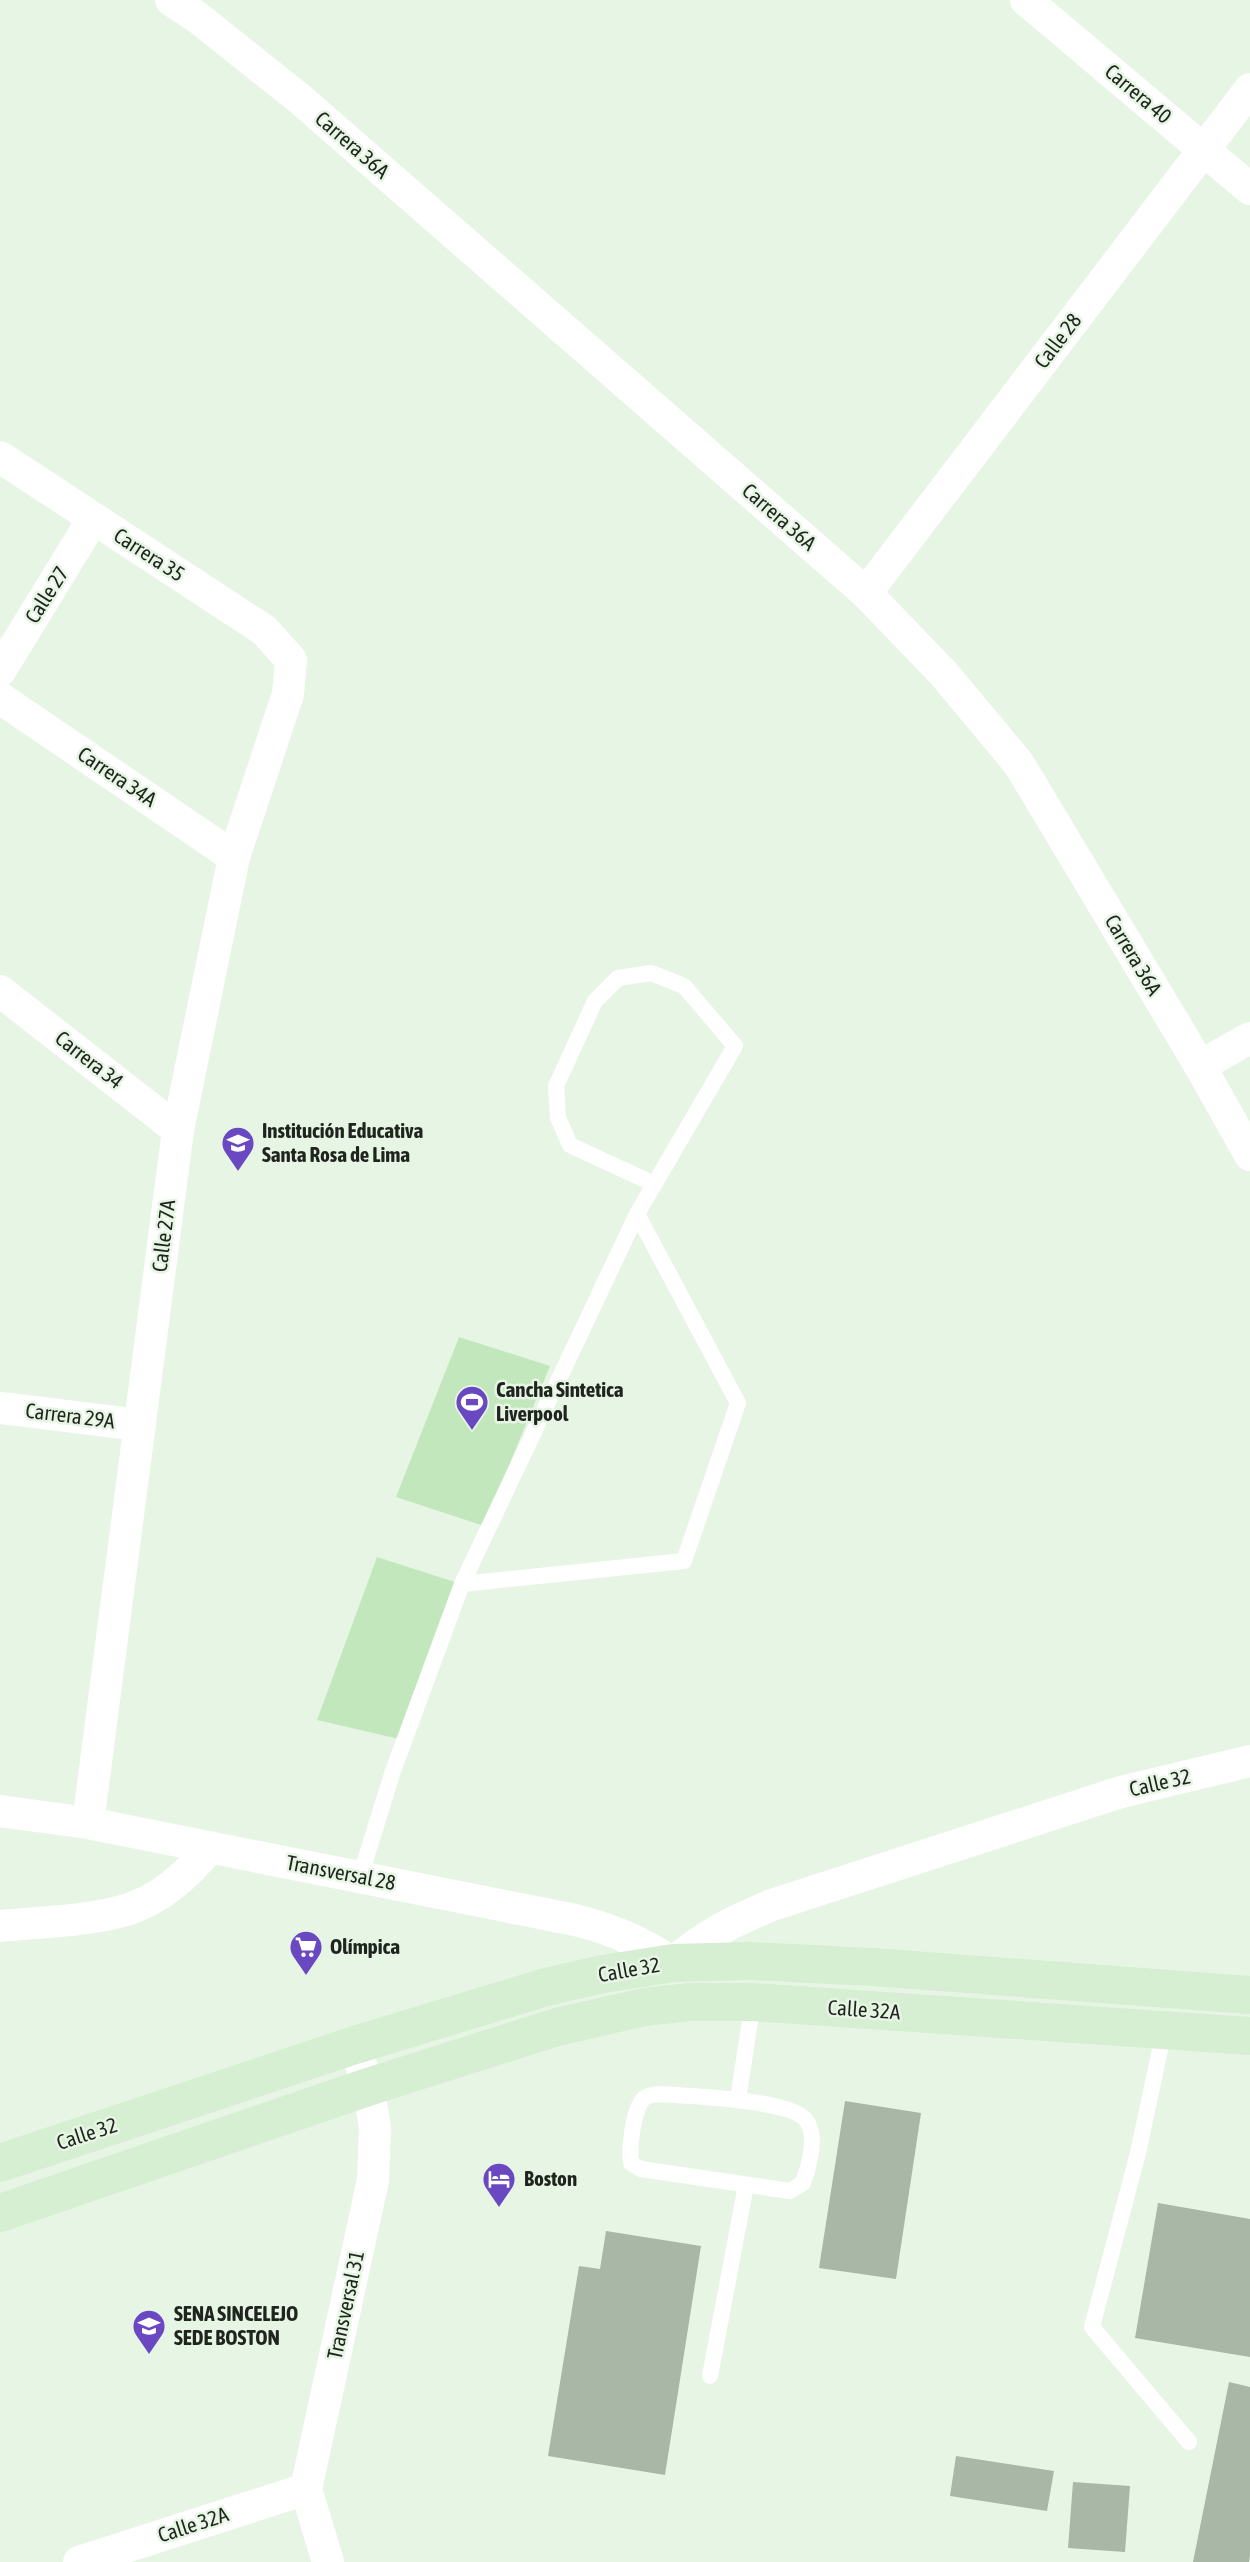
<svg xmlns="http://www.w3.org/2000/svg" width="1250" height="2562" font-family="'Asap Condensed',sans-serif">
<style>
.green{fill:#c3e7bd}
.building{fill:#a9b7a6}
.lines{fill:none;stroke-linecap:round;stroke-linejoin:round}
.lane{stroke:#fff;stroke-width:16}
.street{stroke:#fff;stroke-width:32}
.secondary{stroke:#d6eed2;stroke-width:38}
.labels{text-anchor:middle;stroke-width:5;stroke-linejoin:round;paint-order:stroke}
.street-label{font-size:21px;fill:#1f241e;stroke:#e7f6e4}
.poi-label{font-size:21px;font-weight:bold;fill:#1f241e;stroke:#e7f6e4;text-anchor:start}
</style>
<rect width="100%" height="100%" fill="#e7f6e4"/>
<g class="green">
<polygon points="459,1337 550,1366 484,1526 396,1497"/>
<polygon points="377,1557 458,1583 399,1739 317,1720"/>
</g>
<g class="building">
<polygon points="845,2101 921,2113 896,2279 819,2268"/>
<polygon points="1158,2203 1250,2219 1250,2357 1135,2338"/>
<polygon points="606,2231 701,2246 665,2475 548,2456 579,2266 600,2269"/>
<polygon points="1229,2382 1250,2387 1250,2555 1249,2562 1193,2562"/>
<polygon points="956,2456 1054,2471 1047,2511 950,2496"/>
<polygon points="1073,2482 1130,2486 1125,2552 1068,2548"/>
</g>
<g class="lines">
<g class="lane">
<polyline points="462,1584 684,1561 738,1403 637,1214"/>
<polyline points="360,1877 393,1771 462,1584 637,1214 735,1046 684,986 651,973 618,978 595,1001 556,1086 558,1118 570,1145 654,1184"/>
<polyline points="1164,2031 1138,2153 1092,2327 1189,2442"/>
<path d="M657,2094C685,2096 790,2099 806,2120C818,2135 809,2166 803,2183L790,2191L641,2169L631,2163C629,2149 633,2104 646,2097C649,2095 654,2095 657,2094Z"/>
<polyline points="738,2099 753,2002"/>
<polyline points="710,2376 746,2185"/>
</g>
<g class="street">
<polyline points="171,0 197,17 300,99 866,593 944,674 1019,764 1200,1066 1250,1155"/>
<polyline points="1026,0 1250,189"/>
<polyline points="0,457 264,630 291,660 288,694 234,857 178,1130 88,1823"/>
<polyline points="866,593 1250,89"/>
<polyline points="0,671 93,519"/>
<polyline points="0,698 234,857"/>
<polyline points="0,991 178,1130"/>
<polyline points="1200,1066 1250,1038"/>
<polyline points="0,1408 140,1425"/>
<path d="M0,1811L88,1823L575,1920C612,1929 641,1942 673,1963C707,1934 731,1922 772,1905L1121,1792L1250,1761"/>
<path d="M0,1926C39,1922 93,1921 129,1909C163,1898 189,1873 210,1847"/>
<polyline points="79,2562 306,2489"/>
<polyline points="328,2562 306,2489 373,2180 375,2127 368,2087 355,2045"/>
</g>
<g class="secondary">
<polyline points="0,2163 355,2045 546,1987 603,1974 673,1963 750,1961 872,1967 1250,1995"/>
<polyline points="0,2213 368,2087 557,2027 644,2007 690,2002 753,2002 1250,2036"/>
</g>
</g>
<defs>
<symbol id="school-pin" viewBox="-11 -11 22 30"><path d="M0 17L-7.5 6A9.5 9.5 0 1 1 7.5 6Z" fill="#6948c1" stroke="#e7f6e4"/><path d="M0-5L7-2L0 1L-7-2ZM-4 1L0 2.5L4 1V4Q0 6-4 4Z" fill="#fff"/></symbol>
<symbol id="stadium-pin" viewBox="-11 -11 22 30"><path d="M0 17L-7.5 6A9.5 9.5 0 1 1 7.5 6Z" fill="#6948c1" stroke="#e7f6e4"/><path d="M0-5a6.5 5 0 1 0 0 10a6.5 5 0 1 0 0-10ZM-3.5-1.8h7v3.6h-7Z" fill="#fff"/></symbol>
<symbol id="supermarket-pin" viewBox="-11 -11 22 30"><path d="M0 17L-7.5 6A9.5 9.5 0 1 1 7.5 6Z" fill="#6948c1" stroke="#e7f6e4"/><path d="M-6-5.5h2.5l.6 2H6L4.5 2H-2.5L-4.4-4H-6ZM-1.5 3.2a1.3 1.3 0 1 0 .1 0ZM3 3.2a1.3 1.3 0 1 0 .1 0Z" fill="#fff"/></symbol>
<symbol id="hotel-pin" viewBox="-11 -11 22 30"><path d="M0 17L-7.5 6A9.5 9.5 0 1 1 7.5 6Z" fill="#6948c1" stroke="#e7f6e4"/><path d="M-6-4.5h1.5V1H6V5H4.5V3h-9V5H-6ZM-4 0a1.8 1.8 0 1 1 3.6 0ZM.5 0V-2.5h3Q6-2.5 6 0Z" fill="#fff"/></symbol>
<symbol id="university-pin" viewBox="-11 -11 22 30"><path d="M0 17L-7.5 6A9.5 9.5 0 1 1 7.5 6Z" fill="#6948c1" stroke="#e7f6e4"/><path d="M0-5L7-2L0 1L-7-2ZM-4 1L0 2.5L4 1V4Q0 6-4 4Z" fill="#fff"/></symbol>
</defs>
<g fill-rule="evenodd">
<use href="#school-pin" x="219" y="1124" width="38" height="52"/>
<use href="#stadium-pin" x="453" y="1383" width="38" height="52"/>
<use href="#supermarket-pin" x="287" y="1928" width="38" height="52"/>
<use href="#hotel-pin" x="480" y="2160" width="38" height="52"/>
<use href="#university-pin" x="130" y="2307" width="38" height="52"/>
</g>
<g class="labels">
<g class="street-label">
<text transform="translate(1138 94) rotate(40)" y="7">Carrera 40</text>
<text transform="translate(352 145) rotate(41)" y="7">Carrera 36A</text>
<text transform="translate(1058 341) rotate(-53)" y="7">Calle 28</text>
<text transform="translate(779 517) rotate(41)" y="7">Carrera 36A</text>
<text transform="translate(149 555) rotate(33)" y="7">Carrera 35</text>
<text transform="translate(47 595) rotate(-58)" y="7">Calle 27</text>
<text transform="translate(117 777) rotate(34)" y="7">Carrera 34A</text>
<text transform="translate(1133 955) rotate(59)" y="7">Carrera 36A</text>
<text transform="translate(89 1060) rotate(38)" y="7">Carrera 34</text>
<text transform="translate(164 1236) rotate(-83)" y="7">Calle 27A</text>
<text transform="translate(70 1416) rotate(7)" y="7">Carrera 29A</text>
<text transform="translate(1160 1783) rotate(-13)" y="7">Calle 32</text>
<text transform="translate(341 1873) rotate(11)" y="7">Transversal 28</text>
<text transform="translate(629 1970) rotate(-10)" y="7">Calle 32</text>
<text transform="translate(864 2010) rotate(4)" y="7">Calle 32A</text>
<text transform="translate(87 2134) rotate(-18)" y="7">Calle 32</text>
<text transform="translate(346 2305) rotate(-78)" y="7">Transversal 31</text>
<text transform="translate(193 2525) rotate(-18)" y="7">Calle 32A</text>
</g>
<g class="poi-label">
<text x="262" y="1138">Institución Educativa<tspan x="262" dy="24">Santa Rosa de Lima</tspan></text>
<text x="496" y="1397">Cancha Sintetica<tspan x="496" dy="24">Liverpool</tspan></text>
<text x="330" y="1954">Olímpica</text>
<text x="524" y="2186">Boston</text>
<text x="174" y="2321">SENA SINCELEJO<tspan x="174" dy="24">SEDE BOSTON</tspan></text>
</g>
</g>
</svg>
